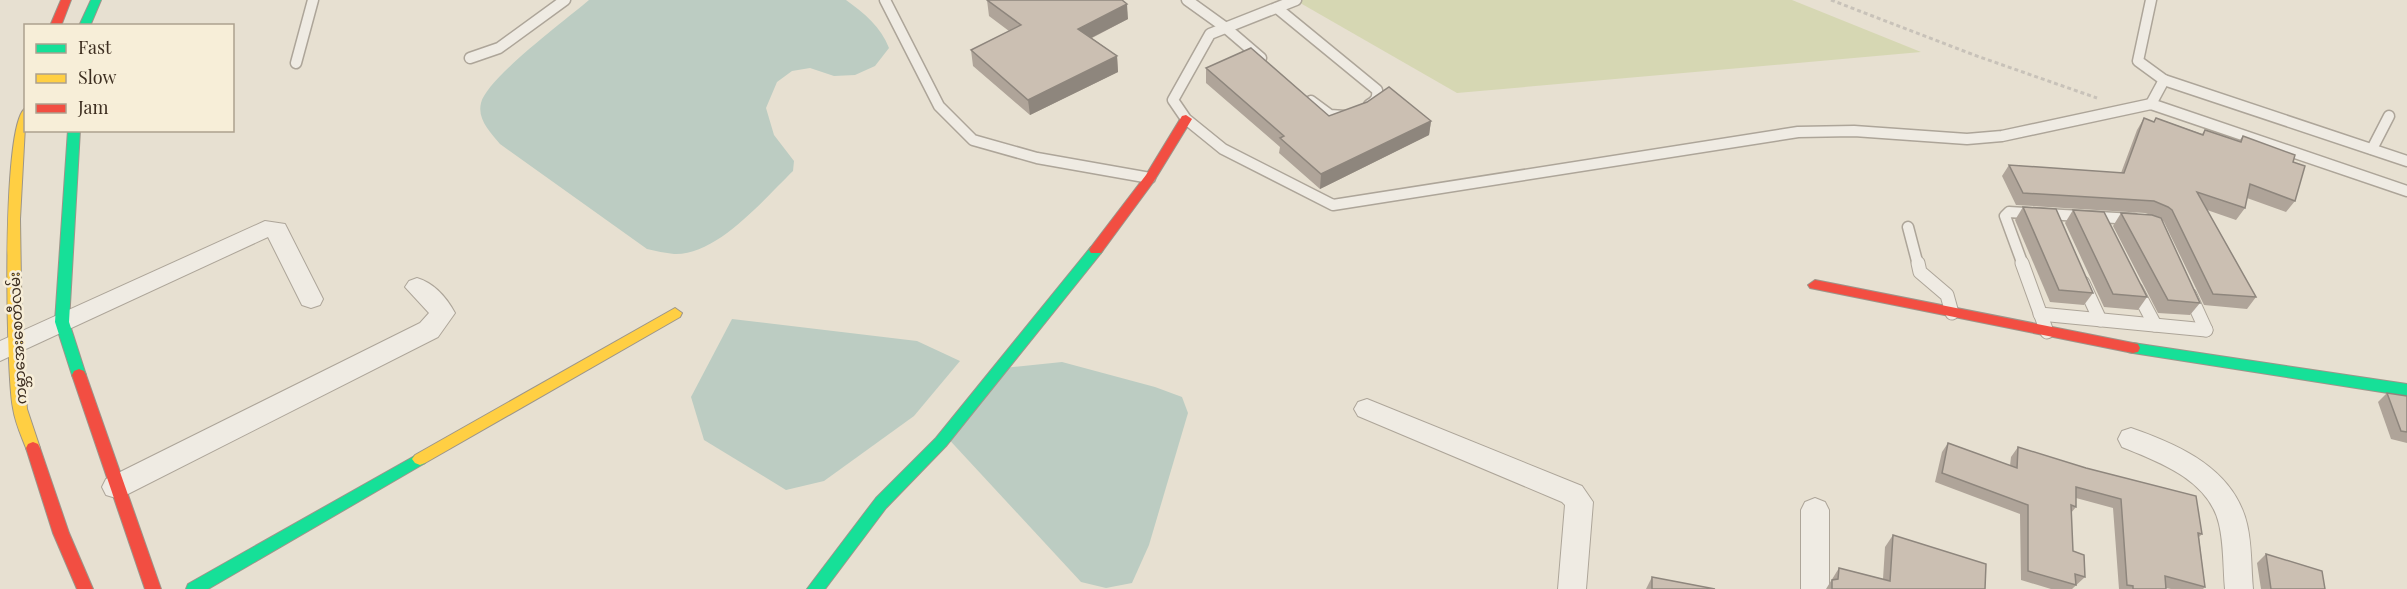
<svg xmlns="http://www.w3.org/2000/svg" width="2407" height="589" font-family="'Playfair Display','Noto Sans Myanmar',serif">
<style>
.green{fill:#d6d7b3}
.water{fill:#bcccc2}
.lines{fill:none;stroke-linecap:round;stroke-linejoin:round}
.lane-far1-casing{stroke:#ada599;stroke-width:13}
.lane-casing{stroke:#ada599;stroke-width:15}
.street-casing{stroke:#ada599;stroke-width:2}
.fast-casing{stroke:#9c958a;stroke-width:2}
.slow-casing{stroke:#9c958a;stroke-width:2}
.jam-casing{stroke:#9c958a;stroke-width:2}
.path{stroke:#c8c2b9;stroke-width:3;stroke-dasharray:4 3;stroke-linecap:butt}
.lane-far1{stroke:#efebe3;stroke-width:10}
.lane{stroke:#efebe3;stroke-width:13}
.street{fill:#efebe3;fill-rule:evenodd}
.fast{fill:#16e098;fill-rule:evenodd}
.slow{fill:#ffcf43;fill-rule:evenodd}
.jam{fill:#f24e42;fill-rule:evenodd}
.wall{fill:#afa499}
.shaded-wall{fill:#8e867d}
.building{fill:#cbbfb2;stroke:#8e867d;stroke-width:1.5}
.labels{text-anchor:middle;stroke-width:5;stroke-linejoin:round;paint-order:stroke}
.street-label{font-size:15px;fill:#3d2e20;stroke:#f7eed8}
</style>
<rect width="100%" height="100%" fill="#e7e0d1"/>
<polygon class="green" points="1295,0 1792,0 1921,52 1457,93"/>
<g class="water">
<path d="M589,0H846C864,13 881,27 889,48L875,66L855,75L834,76L810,68L792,71L777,82L766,108L774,135L794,161L793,171C764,199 717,256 674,254C665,253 656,251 647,249L500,144C490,132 477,119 481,103C487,78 567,19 589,0Z"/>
<polygon points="732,319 917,341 960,361 914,416 824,481 786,490 704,440 691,397"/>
<polygon points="1062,362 1155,387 1182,397 1188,413 1149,545 1132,583 1106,588 1081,582 943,433 1003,368"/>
</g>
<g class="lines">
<defs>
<g id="lane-far1">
<polyline points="885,0 939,106 973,140 1037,158 1150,178"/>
<polyline points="1187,0 1226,28 1261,58"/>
<polyline points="1296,0 1210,34 1173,100 1186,119 1223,149 1333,205 1798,132 1854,131 1967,139 2002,136 2151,104 2407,191"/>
<polyline points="2151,0 2138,61 2164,80 2407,161"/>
<path d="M1277,8L1377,90C1378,98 1376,101 1369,105"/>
<polyline points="470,58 499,48 565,0"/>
<polyline points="296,63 313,0"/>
<polyline points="1311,101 1330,115 1345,116"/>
<polyline points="2151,104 2164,80"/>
<polyline points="2372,149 2389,116"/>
<polyline points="1908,227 1918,265"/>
<polyline points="2023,265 2005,216 2009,212 2134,219"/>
</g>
<g id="lane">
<polyline points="1918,263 1920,272 1947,295 1952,313"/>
<polyline points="2022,263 2047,332"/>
<polyline points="2083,283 2100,320"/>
<polyline points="2136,289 2155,325"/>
<polyline points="2190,295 2206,330"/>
<polyline points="2040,314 2206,330"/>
</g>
<g id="street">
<polygon points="265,221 285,224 323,299 320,305 311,308 302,305 268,237 0,361 0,341"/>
<path d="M417,278C434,283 447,298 455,313L438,337L126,495L116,498L106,495L102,487L106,479L420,323L429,313L405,287L409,281Z"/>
<polygon points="1367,399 1582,486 1593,502 1586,589 1558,589 1565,505 1562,502 1358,416 1354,409 1358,402"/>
<path d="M2131,428C2180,445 2234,469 2247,524C2252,545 2251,568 2253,589H2225C2223,568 2224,545 2219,524C2209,480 2159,462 2122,447L2118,439L2122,431Z"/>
<polygon points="1815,498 1825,502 1829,510 1829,589 1801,589 1801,510 1805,502"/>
</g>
<g id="fast">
<polygon points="91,0 101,0 90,26 79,26"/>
<polygon points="68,130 80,130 69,322 86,375 84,379 74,379 72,375 55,322"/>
<polygon points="1096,245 1103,250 1101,253 946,446 886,508 825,589 807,589 876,498 936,438 1091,247"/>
<polygon points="2133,343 2407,384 2407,396 2133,353 2128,352 2126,348 2128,344"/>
<polygon points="420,453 425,455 428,459 425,463 208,589 186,589 188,584"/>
</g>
<g id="slow">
<path d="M26,108L20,219L22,344L27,409L40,448L38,452L33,454L28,452L26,448C21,435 15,422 13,408C6,374 1,118 26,108Z"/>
<polygon points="675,308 682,313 680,317 425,463 420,465 415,463 412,459 415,455"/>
</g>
<g id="jam">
<polygon points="61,0 71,0 61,26 50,26"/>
<polygon points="1186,115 1192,119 1154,181 1101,253 1091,253 1089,250 1091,247 1146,175 1182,116"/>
<polygon points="1815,280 2133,343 2138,344 2140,348 2138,352 2133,353 1810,288 1808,285"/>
<polygon points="79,369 84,371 86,375 161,589 145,589 72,375 74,371"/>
<polygon points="33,442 38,444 40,448 69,533 93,589 77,589 53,533 26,448 28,444"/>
</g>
</defs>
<use href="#lane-far1" class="lane-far1-casing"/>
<use href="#lane" class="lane-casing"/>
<use href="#street" class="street-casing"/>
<use href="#fast" class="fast-casing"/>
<use href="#slow" class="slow-casing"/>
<use href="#jam" class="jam-casing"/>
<polyline class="path" points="1831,0 1974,55 2097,98"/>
<use href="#lane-far1" class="lane-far1"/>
<use href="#lane" class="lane"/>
<use href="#street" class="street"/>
<use href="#fast" class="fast"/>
<use href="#slow" class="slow"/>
<use href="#jam" class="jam"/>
</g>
<g class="wall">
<polygon points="987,0 1128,19 1092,38 1117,56 1118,72 1030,115 973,66 971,50 1009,31 989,16"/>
<polygon points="1206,68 1329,116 1431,121 1429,135 1320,189 1279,153 1280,147 1206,83"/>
<polygon points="2144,118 2154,122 2156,118 2202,134 2205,130 2239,141 2243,136 2293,162 2295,201 2286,212 2247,198 2245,208 2236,220 2207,210 2256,297 2247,309 2204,305 2164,222 2161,219 2200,303 2190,315 2158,313 2113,226 2121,213 2151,215 2145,213 2016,205 2002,176 2009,165 2121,173 2137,130"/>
<polygon points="2023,207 2093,293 2084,305 2050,302 2015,220"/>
<polygon points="2073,210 2147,297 2138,310 2104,307 2065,223"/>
<polygon points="2387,393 2407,396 2407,443 2391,439 2378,402"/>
<polygon points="1948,443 2010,466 2011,457 2018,447 2202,534 2199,537 2205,587 2203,589 2171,589 2166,588 2166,589 2119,589 2113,508 2076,498 2076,507 2071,513 2073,551 2085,577 2072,589 2051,589 2021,580 2020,514 1935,482 1942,452"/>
<polygon points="1893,535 1985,589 1826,589 1839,568 1883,579 1885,547"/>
<polygon points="2266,554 2325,589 2261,589 2257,563"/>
<polygon points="1652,577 1715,589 1646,589"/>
</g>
<g class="shaded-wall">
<polygon points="1127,4 1128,19 1079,44 1078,29"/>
<polygon points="1117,56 1118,72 1030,115 1028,100"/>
<polygon points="1431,121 1429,135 1320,189 1321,174"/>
</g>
<g class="building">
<polygon points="987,0 1122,0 1127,4 1078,29 1117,56 1028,100 971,50 1021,25"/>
<polygon points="1251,48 1329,116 1367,102 1389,87 1431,121 1321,174 1280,138 1284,136 1206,68"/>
<polygon points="2144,118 2154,122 2156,118 2203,135 2205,130 2241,142 2243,136 2295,155 2293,162 2305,166 2295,201 2250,184 2245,208 2197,192 2256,297 2213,294 2172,210 2168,207 2154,201 2023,193 2009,165 2124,173"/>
<polygon points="2023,207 2056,209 2093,293 2059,290"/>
<polygon points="2073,210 2104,212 2147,297 2113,294"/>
<polygon points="2121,213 2152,215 2161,218 2200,303 2168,300"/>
<polygon points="2387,393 2407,396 2407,432 2401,431"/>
<polygon points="1948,443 2017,468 2018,447 2086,468 2196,496 2202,534 2198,533 2205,587 2165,576 2166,589 2133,589 2133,586 2127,585 2121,499 2076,487 2076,507 2071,505 2073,551 2084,555 2085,577 2075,574 2076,585 2028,571 2028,505 1942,473"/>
<polygon points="1893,535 1986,564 1985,589 1832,589 1832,580 1838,579 1839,568 1890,581"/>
<polygon points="2266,554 2322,571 2325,589 2271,589"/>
<polygon points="1652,577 1715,589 1652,589"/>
</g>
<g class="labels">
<g class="street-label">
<text transform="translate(18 338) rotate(-93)" y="5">ကမ္ဘာအေးစေတီလမ်း</text>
</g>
</g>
<rect x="24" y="24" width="210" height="108" fill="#f7eed8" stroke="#ada18e" stroke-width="1.5"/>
<rect x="36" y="44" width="30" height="9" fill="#16e098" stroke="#ada18e" stroke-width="1.5"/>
<text x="78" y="54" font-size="18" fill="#3d2e20">Fast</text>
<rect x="36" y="74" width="30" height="9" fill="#ffcf43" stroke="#ada18e" stroke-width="1.5"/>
<text x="78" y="84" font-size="18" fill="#3d2e20">Slow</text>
<rect x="36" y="104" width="30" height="9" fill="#f24e42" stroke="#ada18e" stroke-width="1.5"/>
<text x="78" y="114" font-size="18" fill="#3d2e20">Jam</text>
</svg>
